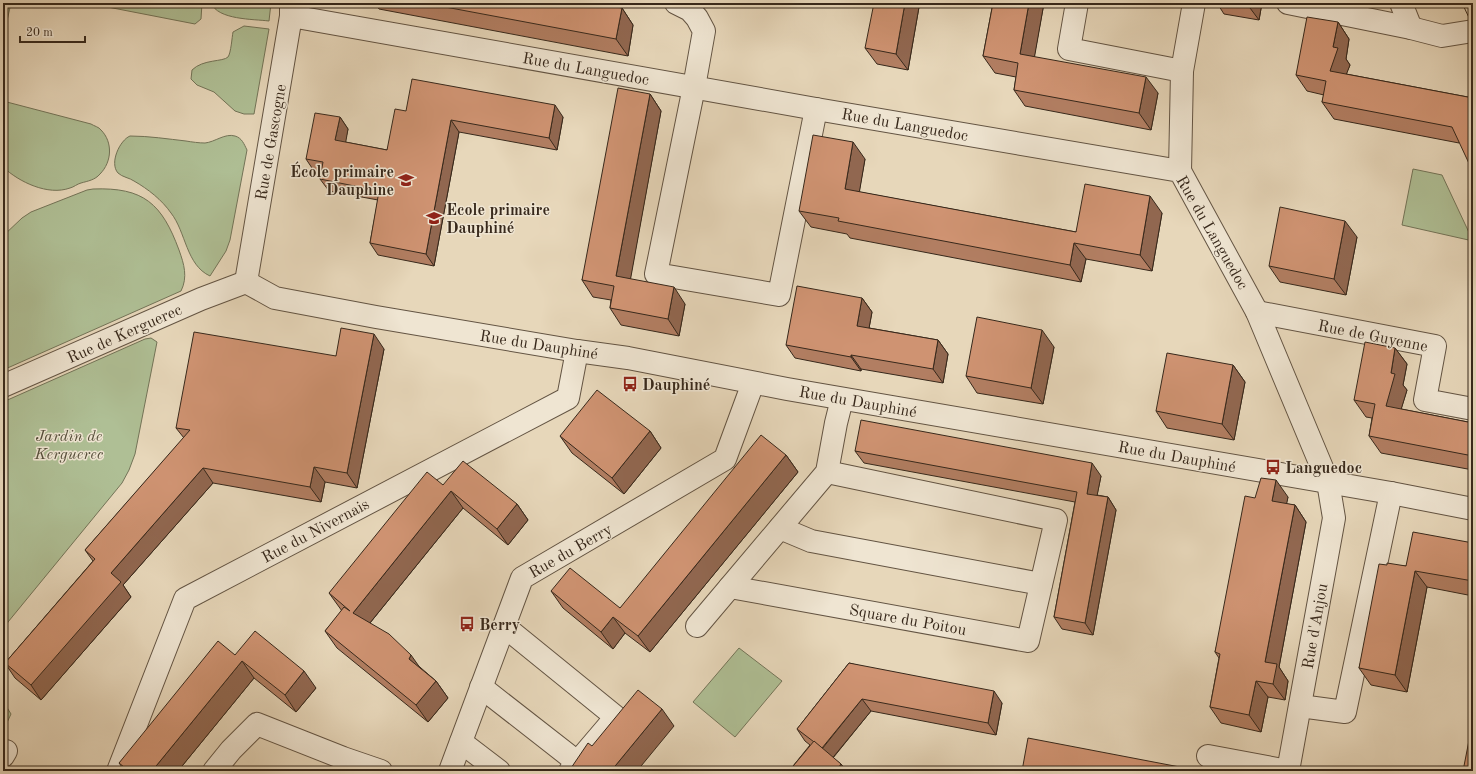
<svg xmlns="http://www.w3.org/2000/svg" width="1476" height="774" font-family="'Old Standard TT',serif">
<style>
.green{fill:#afbf95;stroke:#737458}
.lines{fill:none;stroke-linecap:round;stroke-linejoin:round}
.minor-casing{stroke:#635443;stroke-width:24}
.minor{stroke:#efe5d2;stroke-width:22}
.tram{stroke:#37281b;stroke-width:1}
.wall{fill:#b27e62;stroke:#37281b}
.shaded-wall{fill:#916750;stroke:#37281b}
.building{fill:#cf9372;stroke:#37281b}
.labels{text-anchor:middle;stroke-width:3;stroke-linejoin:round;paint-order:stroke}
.street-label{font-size:16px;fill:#37281b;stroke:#efe5d2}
.poi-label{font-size:16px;font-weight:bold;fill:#37281b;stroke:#efe5d2;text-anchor:start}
.park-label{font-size:16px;font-style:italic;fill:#554e3a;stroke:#efe5d2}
</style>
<rect width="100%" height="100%" fill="#e7d7ba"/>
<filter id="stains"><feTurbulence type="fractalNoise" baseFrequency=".005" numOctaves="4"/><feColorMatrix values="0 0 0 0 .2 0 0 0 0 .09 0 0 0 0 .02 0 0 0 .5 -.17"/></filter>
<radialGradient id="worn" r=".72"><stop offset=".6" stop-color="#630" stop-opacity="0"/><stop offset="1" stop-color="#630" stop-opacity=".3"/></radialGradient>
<g class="green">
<polygon points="3,3 11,3 3,39"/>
<polygon points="87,3 202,3 201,19 195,24"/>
<path d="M211,3H271L269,21C253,19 218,20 211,3Z"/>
<path d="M244,26L269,29L254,114H244L235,111L214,92L197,85L191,79L192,70C203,59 223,62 228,57C231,53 232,37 233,32Z"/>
<path d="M3,101L91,124C94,126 99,127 101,130C113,142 112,162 100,174C95,180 88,181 81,183C77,184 74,187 70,188C48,196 19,182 3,167Z"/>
<path d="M130,136C149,136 168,139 186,141C192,142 199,143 205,143C215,142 225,133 235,136C242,138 244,144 247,150L230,240L226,251L210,276C186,265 186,232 171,213C162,200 148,189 134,181C130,178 122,177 118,173C109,163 120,140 130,136Z"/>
<polygon points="1413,169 1442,175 1473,241 1402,225"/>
<path d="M93,189C144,187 162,204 179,250C184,264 188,277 181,291L3,370V236L22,218L31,212L87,190Z"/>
<polygon points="151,338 157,342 135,454 129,470 122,483 8,622 3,632 3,402 145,339"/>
<polygon points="739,648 782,681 735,737 693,702"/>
<polygon points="3,701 11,714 5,727 3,725"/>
</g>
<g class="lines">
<defs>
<g id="minor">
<polyline points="676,3 690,10 697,18 704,31 694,87 656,274 779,295 816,109"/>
<polyline points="1077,3 1069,49 1182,71 1180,171"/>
<polyline points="1288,3 1411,28 1442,36 1473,31"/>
<polyline points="1401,3 1411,28"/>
<polyline points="291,16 816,109 1180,171 1257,312 1328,482 1334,518 1288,771"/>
<polyline points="1182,71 1194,3"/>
<polyline points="246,282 275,298 376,317 577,351 628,358 787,389 1391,493 1473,509"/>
<polyline points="246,282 291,16 291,3"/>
<polyline points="1257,312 1435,346 1425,400 1473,409"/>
<polyline points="3,386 201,299 246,282"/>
<polyline points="780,528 811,541 1041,584"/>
<polyline points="730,587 1028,641 1056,520 827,472"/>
<polyline points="504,626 616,717 570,771"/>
<polyline points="697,626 827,472 836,423 842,399"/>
<polyline points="481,687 577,762"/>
<polyline points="1300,706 1345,712 1391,493"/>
<polyline points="461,742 499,771"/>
<polyline points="3,756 6,751"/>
<polyline points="1208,756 1288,771"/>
<polyline points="118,771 185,599 568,398 577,351"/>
<polyline points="214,771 231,750 257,724 343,758 381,771"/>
<polyline points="450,771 522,578 725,459 753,383"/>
</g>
</defs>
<use href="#minor" class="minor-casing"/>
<use href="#minor" class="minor"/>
<polyline class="tram" points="1462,3 1473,26"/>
</g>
<g class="wall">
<polygon points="375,3 594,3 622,8 633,25 628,56 379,9"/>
<polygon points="993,3 1044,3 1034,57 1158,93 1151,130 1025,106 1014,90 1016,77 995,73 983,56"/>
<polygon points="1217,3 1262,3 1259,20 1224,14"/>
<polygon points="919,7 908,70 877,64 865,48"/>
<polygon points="1338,22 1349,39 1346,59 1350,65 1346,74 1473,98 1459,143 1334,119 1322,102 1324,95 1307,91 1296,75"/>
<polygon points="650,94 661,111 630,279 685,304 679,336 621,325 610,308 611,300 593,297 582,280"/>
<polygon points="406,111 563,117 557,150 459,132 434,266 378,255 370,243 378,200 329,191 320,179 321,173 314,171 306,159 340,117 348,129 345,142 387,150"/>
<polygon points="865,159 859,192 1076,232 1162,213 1152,271 1086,259 1081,282 850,238 847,234 811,227 799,211"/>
<polygon points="1357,237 1346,295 1280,282 1269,266"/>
<polygon points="862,298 872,312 869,328 938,340 948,354 943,383 861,369 861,371 795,358 786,345"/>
<polygon points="1054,347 1043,404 977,393 966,376"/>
<polygon points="1395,348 1407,364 1403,385 1407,390 1401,409 1473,423 1473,470 1381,453 1369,436 1372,418 1366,417 1354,400"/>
<polygon points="384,349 357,488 325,482 321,502 213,483 123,585 131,597 41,700 15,678 5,663 93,561 85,550 184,438 176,428 336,356"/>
<polygon points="1233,365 1245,382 1234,440 1167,428 1156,411"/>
<polygon points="650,431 661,448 624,494 572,453 560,436"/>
<polygon points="855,451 1101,476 1097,495 1108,497 1116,510 1093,635 1062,629 1054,617 1075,502 864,463"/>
<polygon points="786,455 798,472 650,652 625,633 613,649 563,608 551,591 620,608"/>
<polygon points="443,485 517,504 528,520 508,545 463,508 370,623 421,668 436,681 448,698 428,722 337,648 325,631 342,611 329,593"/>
<polygon points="1288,497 1286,504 1295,505 1306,522 1279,667 1288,681 1285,700 1268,697 1261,732 1221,723 1210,707 1219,658 1215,652 1255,498"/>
<polygon points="1473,543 1473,596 1427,587 1407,692 1371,685 1359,668 1387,565 1406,566"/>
<polygon points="235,655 316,688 296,712 254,678 178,771 125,771 119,763"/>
<polygon points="849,663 1002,703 996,735 871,711 833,758 841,764 846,771 789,771 810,745 805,741 797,729"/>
</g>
<g class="shaded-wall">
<polygon points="905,3 917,3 919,7 908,70 896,54"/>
<polygon points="1029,3 1044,3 1032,71 1020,54"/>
<polygon points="1247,3 1262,3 1259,20 1247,4"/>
<polygon points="622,8 633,25 628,56 616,39"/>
<polygon points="1338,22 1349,39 1346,59 1350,65 1341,88 1330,71 1333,47"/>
<polygon points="1146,77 1158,93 1151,130 1139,113"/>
<polygon points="650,94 661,111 628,293 616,276"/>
<polygon points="555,105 563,117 557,150 549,138"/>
<polygon points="340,117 348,129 344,152 335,140"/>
<polygon points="451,120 459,132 434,266 426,254"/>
<polygon points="853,142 865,159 857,206 845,189"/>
<polygon points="1150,196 1162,213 1152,271 1140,255"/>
<polygon points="1345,221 1357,237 1346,295 1334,279"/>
<polygon points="1074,243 1086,259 1081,282 1070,265"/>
<polygon points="674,287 685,304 679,336 668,319"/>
<polygon points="862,298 872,312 867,339 857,326"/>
<polygon points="1042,330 1054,347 1043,404 1031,388"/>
<polygon points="374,334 384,349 357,488 347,473"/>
<polygon points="938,340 948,354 943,383 933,369"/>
<polygon points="1395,348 1407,364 1403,385 1407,390 1397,423 1386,406"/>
<polygon points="851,355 861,369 861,371 851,357"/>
<polygon points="1233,365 1245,382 1234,440 1222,424"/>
<polygon points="650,431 661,448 624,494 612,478"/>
<polygon points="786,455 798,472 650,652 638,636"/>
<polygon points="1092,463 1101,476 1095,506 1087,494"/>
<polygon points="314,467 325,482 321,502 310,487"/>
<polygon points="203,468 213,483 123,585 131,597 41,700 31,685 111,573"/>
<polygon points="1276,480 1288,497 1284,517 1272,501"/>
<polygon points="451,491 463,508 365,629 353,613"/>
<polygon points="1108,497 1116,510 1093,635 1085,623"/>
<polygon points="517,504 528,520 508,545 497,529"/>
<polygon points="1295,505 1306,522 1279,667 1288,681 1285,700 1273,684 1265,662"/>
<polygon points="1415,571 1427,587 1407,692 1395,675"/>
<polygon points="613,617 625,633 613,649 601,632"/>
<polygon points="411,655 423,672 409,659"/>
<polygon points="242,661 254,678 178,771 152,771"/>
<polygon points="304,671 316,688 296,712 285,695"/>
<polygon points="436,681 448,698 428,722 416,705"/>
<polygon points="1256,681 1268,697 1261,732 1249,715"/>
<polygon points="994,691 1002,703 996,735 988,723"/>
<polygon points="862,699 871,711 830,761 822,749"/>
<polygon points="662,709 674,726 637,771 611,771"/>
<polygon points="841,764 846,771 836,771"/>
</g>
<g class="building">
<polygon points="424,3 594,3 622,8 616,39"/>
<polygon points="874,3 905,3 896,54 865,48"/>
<polygon points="993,3 1029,3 1020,54 1146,77 1139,113 1014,90 1018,63 983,56"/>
<polygon points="1307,17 1338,22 1333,47 1338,48 1330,71 1473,98 1473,172 1452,127 1322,102 1326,81 1296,75"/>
<polygon points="412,79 555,105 549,138 451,120 426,254 370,243 379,191 320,179 323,162 306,159 315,113 340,117 335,140 387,150 395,109 406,111"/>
<polygon points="618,88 650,94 616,276 674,287 668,319 610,308 614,286 582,280"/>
<polygon points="813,135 853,142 845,189 1076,232 1085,184 1150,196 1140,255 1074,243 1070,265 838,221 839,218 799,211"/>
<polygon points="1280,207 1345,221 1334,279 1269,266"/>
<polygon points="797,286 862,298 857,326 938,340 933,369 851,355 851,357 786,345"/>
<polygon points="977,317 1042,330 1031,388 966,376"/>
<polygon points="341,328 374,334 347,473 314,467 310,487 203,468 111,573 121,582 31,685 5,663 95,559 85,550 190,430 176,428 194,332 336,356"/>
<polygon points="1365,342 1395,348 1391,373 1395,374 1386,406 1473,423 1473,456 1369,436 1375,404 1354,400"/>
<polygon points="1167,353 1233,365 1222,424 1156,411"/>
<polygon points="597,390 650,431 612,478 560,436"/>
<polygon points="861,420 1092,463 1087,494 1108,497 1085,623 1054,617 1077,492 855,451"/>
<polygon points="761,435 786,455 638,636 613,617 601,632 551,591 570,568 620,608"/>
<polygon points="463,461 517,504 497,529 451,491 353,613 389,634 411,655 409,659 436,681 416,705 325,631 344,607 350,611 329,593 427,472 443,485"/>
<polygon points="1261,478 1276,480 1272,501 1295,505 1265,662 1277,664 1273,684 1256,681 1249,715 1210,707 1220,654 1215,652 1245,496 1255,498"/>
<polygon points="1413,532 1473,543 1473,581 1415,571 1395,675 1359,668 1379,564 1387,565 1387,563 1406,566"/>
<polygon points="255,631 304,671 285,695 242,661 152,771 129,771 119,763 218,641 235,655"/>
<polygon points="849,663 994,691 988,723 862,699 822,748 797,729"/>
<polygon points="638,690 662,709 611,771 569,771 588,743 592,746"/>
<polygon points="1473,720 1473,771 1463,771"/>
<polygon points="1028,738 1185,768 1184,771 1022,771"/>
<polygon points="814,741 841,764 836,771 789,771"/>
</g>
<defs>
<symbol id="school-bare" viewBox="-9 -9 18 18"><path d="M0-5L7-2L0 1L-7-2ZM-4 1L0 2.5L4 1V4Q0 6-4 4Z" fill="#8f2418" stroke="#efe5d2" stroke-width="2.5" paint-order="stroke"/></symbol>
<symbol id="bus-bare" viewBox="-9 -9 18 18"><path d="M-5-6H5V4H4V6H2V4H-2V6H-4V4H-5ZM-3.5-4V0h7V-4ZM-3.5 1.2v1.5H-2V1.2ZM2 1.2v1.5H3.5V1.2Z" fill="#8f2418" stroke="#efe5d2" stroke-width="2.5" paint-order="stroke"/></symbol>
</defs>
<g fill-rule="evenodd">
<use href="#school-bare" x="395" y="169" width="22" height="22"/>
<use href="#school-bare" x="423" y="207" width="22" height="22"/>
<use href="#bus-bare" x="619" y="373" width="22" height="22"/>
<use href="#bus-bare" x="1262" y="456" width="22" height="22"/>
<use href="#bus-bare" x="456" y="613" width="22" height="22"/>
</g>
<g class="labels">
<g class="street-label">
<text transform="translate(586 68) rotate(10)" y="6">Rue du Languedoc</text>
<text transform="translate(905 124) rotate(10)" y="6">Rue du Languedoc</text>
<text transform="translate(270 142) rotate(-80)" y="6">Rue de Gascogne</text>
<text transform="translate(1213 232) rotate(60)" y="6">Rue du Languedoc</text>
<text transform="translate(124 333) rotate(-24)" y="6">Rue de Kerguerec</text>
<text transform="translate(1373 335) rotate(11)" y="6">Rue de Guyenne</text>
<text transform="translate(539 344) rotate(9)" y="6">Rue du Dauphiné</text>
<text transform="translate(858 401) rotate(10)" y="6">Rue du Dauphiné</text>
<text transform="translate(1177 456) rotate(10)" y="6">Rue du Dauphiné</text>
<text transform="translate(315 530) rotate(-28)" y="6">Rue du Nivernais</text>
<text transform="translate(570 550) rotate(-30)" y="6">Rue du Berry</text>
<text transform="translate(908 619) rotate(10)" y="6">Square du Poitou</text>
<text transform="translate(1314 626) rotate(-80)" y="6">Rue d'Anjou</text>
</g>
<g class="poi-label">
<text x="394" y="177" text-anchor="end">École primaire<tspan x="394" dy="18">Dauphine</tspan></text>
<text x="446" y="215">Ecole primaire<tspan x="446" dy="18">Dauphiné</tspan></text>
<text x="642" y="390">Dauphiné</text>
<text x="1285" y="473">Languedoc</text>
<text x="479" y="630">Berry</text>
</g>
<g class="park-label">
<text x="69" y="441">Jardin de<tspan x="69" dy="18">Kerguerec</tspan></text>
</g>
</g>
<rect width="1476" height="774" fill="none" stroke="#e7d7ba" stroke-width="16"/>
<rect x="4" y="4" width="1468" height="766" fill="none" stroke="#37281b" stroke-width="2"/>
<rect x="8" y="8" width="1460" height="758" fill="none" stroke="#37281b"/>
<path d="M20 36v6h65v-6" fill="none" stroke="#37281b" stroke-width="2"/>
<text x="26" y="36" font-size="12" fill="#37281b" stroke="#efe5d2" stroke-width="3" paint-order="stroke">20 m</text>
<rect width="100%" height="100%" filter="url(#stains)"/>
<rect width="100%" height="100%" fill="url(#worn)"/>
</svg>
